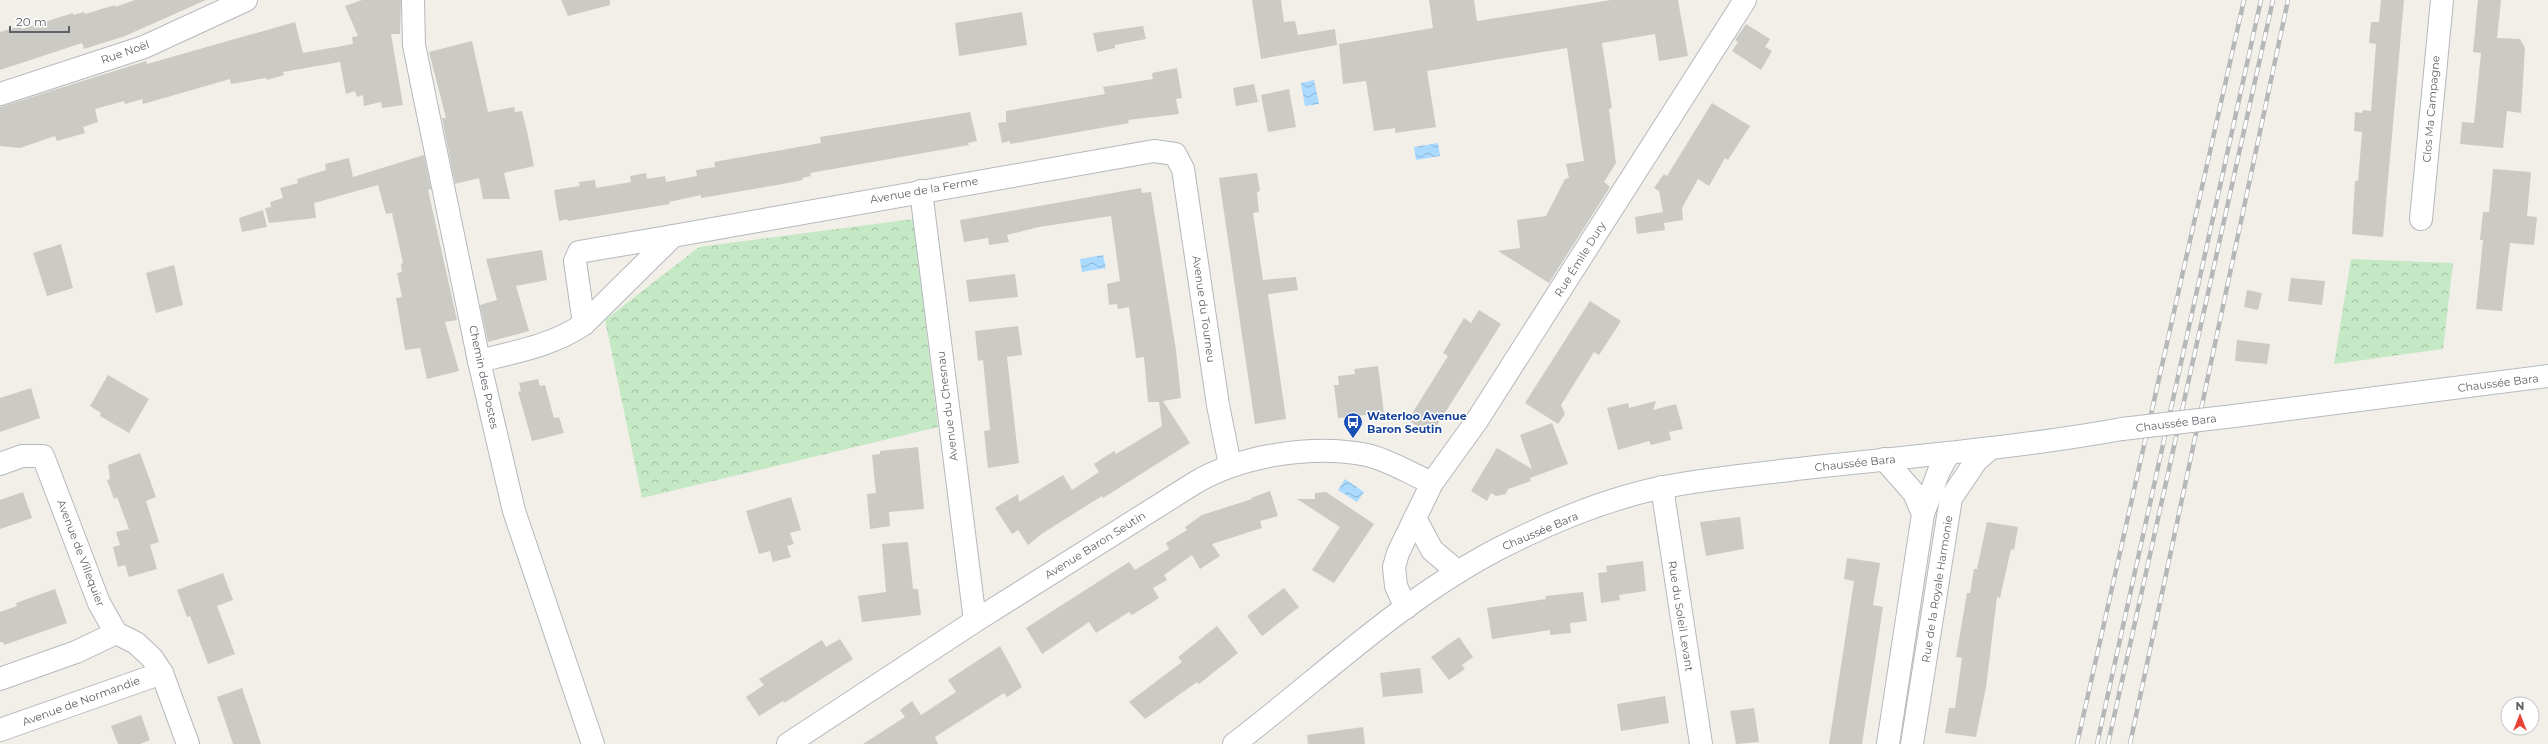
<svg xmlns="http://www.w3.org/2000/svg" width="2548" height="744" font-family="Montserrat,sans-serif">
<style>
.forest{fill:url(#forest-crowns)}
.water{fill:url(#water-waves)}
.building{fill:#cccac5}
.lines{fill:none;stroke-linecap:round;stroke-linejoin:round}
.minor-casing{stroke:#b5b8bc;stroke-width:24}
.secondary-casing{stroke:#b6babf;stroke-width:24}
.minor{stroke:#fff;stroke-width:22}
.secondary{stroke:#fff;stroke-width:22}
.rail-casing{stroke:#b6b7b8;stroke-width:4.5}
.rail{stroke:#fff;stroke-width:3;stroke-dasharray:9;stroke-linecap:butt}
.secondary-bridge-casing{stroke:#b6babf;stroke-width:24;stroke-linecap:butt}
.secondary-bridge{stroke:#fff;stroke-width:22}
.labels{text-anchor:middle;stroke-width:3;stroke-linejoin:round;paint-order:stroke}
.street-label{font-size:11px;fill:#5f6368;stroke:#fff}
.transit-label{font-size:11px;font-weight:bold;fill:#164399;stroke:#fff;text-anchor:start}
</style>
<defs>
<pattern id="forest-crowns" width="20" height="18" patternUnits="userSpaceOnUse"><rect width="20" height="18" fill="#c5e8c5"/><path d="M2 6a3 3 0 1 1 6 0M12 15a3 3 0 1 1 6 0" fill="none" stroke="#a3c0a4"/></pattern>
<pattern id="water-waves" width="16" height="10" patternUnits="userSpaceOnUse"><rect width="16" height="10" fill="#aadaff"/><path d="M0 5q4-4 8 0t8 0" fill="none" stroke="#8eb4d2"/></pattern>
</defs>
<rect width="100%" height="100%" fill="#f1efe8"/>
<g class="forest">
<polygon points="913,219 938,427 642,498 605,320 699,247"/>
<polygon points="2351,259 2453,263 2443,349 2334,364"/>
</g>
<g class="water">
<polygon points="1314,80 1319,104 1305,106 1301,83"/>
<polygon points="1438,143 1440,156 1416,160 1414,147"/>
<polygon points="1103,255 1106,268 1082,272 1080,259"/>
<polygon points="1345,479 1364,492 1357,502 1338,490"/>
</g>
<g class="building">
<polygon points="135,0 206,0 125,36 84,49 82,43 0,70 0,32 21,26 22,29 73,13 73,15 84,12 85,14 115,5 115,7"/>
<polygon points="362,0 401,0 400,34 391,34 403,105 382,108 381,102 364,106 363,95 357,97 355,91 346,94 340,62 283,72 284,75 267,80 266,78 231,84 230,79 143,104 142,99 125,104 124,101 95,109 98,122 83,127 85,133 57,141 55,136 20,148 0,146 0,107 146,61 147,64 295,22 303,53 353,44 352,37 358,36 345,6"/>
<polygon points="561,0 610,0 610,5 568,16"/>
<polygon points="1252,0 1281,0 1284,22 1295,21 1298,35 1335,29 1337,45 1261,59"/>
<polygon points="1429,0 1474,0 1477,21 1611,0 1678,0 1688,56 1659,61 1655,34 1602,43 1612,108 1609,109 1616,163 1604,182 1610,187 1549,283 1498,251 1520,248 1517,220 1546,216 1565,179 1569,178 1566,164 1584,161 1567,48 1427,71 1436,127 1395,133 1395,128 1374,131 1366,81 1343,84 1339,44 1433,28"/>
<polygon points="2381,0 2404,0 2383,237 2352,234 2355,181 2358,181 2362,132 2354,131 2355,112 2362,113 2363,110 2371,111 2376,44 2369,43 2371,22 2379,22"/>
<polygon points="2478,0 2501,0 2497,38 2520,39 2525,48 2521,113 2507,111 2503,148 2460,144 2462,122 2474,123 2481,53 2473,52"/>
<polygon points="1022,12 1027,45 959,56 955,23"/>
<polygon points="1746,24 1770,39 1765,47 1772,51 1761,70 1732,51 1738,42 1735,40"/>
<polygon points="1143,26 1146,39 1115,45 1115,48 1097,52 1093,33"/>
<polygon points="472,41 488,112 514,107 515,112 522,111 527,131 534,166 504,173 510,199 483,199 479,178 455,184 442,118 446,118 429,52"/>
<polygon points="1177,68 1182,98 1176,99 1179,114 1128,120 1129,123 1010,144 1010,141 1002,143 998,123 1006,122 1006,111 1105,94 1103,87 1153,79 1152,73"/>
<polygon points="1254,84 1258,102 1236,106 1233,88"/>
<polygon points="1289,89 1296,127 1268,132 1261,95"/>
<polygon points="1712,103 1750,126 1728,160 1725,158 1709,186 1698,179 1682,208 1683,220 1664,223 1665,230 1637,234 1635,217 1663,212 1659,191 1654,188 1664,174 1667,176"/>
<polygon points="970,112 977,141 968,143 969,145 810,173 811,176 802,178 803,180 777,185 701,198 701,195 669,202 670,204 568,221 567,219 559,221 554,190 580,186 579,182 595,180 596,188 631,182 630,176 646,173 647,179 665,176 666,182 697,176 696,170 715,167 714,162 821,143 820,137"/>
<polygon points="424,155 431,189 428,190 457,320 445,322 459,371 427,379 420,348 405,350 396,298 402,297 397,273 402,272 401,264 403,263 392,213 386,214 378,185 314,203 316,218 269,223 265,208 271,207 270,202 283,198 280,188 298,183 297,179 326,170 325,164 349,158 353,177"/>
<polygon points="2493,169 2531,172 2527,216 2537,217 2534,245 2510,243 2502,311 2476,309 2483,240 2480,240 2483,212 2489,212"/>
<polygon points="1257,173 1260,191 1257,192 1259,212 1253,213 1263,280 1296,277 1298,290 1268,294 1286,419 1255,424 1219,178"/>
<polygon points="1141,188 1142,193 1151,192 1176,350 1181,398 1163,401 1190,443 1103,498 1102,496 1043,533 1028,545 1018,530 1012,534 995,508 1018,494 1019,502 1063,475 1072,490 1099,472 1094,464 1114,451 1116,454 1162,426 1159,402 1148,402 1144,357 1136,358 1129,307 1118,309 1117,304 1109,305 1107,284 1120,281 1111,216 1039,227 1007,235 1009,242 989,245 988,238 964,242 960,220"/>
<polygon points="263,210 267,227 242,232 239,218"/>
<polygon points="61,244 73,288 47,296 33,253"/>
<polygon points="542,250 547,280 516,286 529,331 488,342 480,305 497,300 486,259"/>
<polygon points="174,265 183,305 156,313 146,273"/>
<polygon points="1015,274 1018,297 969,302 966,280"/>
<polygon points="2291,278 2325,281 2322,305 2288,301"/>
<polygon points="2247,290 2262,293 2258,310 2244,307"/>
<polygon points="1590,301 1621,321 1599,355 1594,352 1561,405 1565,414 1558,424 1525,403"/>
<polygon points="1479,310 1501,324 1431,435 1408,420 1448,356 1443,353 1464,318 1471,323"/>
<polygon points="1018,326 1022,355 1007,357 1019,463 988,468 984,431 990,430 983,360 978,361 975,331"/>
<polygon points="2237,340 2270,344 2267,364 2235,361"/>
<polygon points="1378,366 1384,413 1338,418 1334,385 1339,385 1338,376 1355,374 1354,369"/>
<polygon points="108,375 149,399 129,433 100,416 101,413 90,406"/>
<polygon points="538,379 540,386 545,385 554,418 559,417 564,433 532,441 518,392 521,391 519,383"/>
<polygon points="31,388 40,418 0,432 0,398"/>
<polygon points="1656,401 1653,410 1676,404 1683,429 1669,432 1671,440 1651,445 1649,441 1618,450 1607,408 1628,403 1629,408"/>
<polygon points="1552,423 1568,464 1530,478 1531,481 1508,489 1506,494 1496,496 1491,493 1487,501 1471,491 1497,448 1532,469 1520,435"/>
<polygon points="918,447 924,509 889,512 890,526 870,529 867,494 876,493 872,455 880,454 880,451"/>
<polygon points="140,453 156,497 146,501 159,542 150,545 157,569 129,577 125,565 118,567 113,547 120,545 116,532 129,529 117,497 114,499 107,480 110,479 108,465"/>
<polygon points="1270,491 1278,516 1260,521 1262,528 1212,544 1220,556 1200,569 1192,555 1164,575 1167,580 1153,588 1159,598 1132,615 1129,612 1096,633 1089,622 1042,654 1026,628 1129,562 1135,570 1169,549 1166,543 1187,530 1185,527 1202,515 1252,499 1251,498"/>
<polygon points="23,492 32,518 0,529 0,500"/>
<polygon points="1326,492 1374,524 1334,583 1312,570 1340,527 1297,499 1315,499 1315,493"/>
<polygon points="791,497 801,530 790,533 794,544 787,546 791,557 773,562 770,551 759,554 746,511"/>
<polygon points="1740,517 1744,549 1706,556 1700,522"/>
<polygon points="1987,522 2018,527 2014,550 2011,549 2000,598 1997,597 1986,687 1976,737 1945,733 1949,708 1955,708 1962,658 1956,657 1967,593 1970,593 1974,569 1977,569"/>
<polygon points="908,542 913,589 918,589 921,615 862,622 858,596 886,592 882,544"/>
<polygon points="1847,558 1880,563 1873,605 1883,607 1862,744 1829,744 1854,581 1844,579"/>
<polygon points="1643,561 1646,591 1619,595 1620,600 1601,603 1598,573 1607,572 1606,566"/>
<polygon points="223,573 233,600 217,606 235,654 208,664 190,616 187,617 177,590"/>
<polygon points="1284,588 1299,607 1262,636 1247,616"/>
<polygon points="55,589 67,623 4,645 3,642 0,642 0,612 17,606 16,603"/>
<polygon points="1583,592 1587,621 1570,623 1571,633 1550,635 1550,630 1492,639 1487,608 1546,599 1545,596"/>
<polygon points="1217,626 1238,653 1199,684 1197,682 1145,719 1129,702 1182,662 1178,657"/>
<polygon points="1459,637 1473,657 1462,665 1465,669 1449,680 1431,657"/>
<polygon points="840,639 853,659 784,703 783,701 759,716 746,697 764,685 759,679 822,640 826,647"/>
<polygon points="1000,646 1022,687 1007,697 1004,693 935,737 938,744 863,744 905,717 900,710 912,701 921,715 956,692 948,680"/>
<polygon points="1420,668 1423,693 1383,697 1380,673"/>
<polygon points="242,688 261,744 233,744 217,697"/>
<polygon points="1665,696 1669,723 1621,731 1617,704"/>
<polygon points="1754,708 1759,742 1736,744 1730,711"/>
<polygon points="141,715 150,740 140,744 118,744 111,726"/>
<polygon points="1363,727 1365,744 1308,744 1307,735"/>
</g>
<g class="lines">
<defs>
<g id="minor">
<polyline points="413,0 414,45 425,99 479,361 514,511 593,744"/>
<polyline points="0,94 144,47 246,0"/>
<polyline points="921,191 975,621"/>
<polyline points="2421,219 2442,0"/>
<polyline points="584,324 575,261 579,252 673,236"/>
<path d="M479,361C515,352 554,345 584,324L673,236L1154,151L1175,154L1183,169L1218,405L1230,465"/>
<polyline points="1884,459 1914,493 1923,514 1888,744"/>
<polyline points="0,464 22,456 43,456 99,603 116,633 136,643 152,658 162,673 188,744"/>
<polyline points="1662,487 1701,744"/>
<polyline points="1923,514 1939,471 1949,453"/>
<polyline points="1415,518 1432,550 1458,572"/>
<polyline points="1406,608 1396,586 1394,567 1398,553 1432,483 1476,422 1745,0"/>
<polyline points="0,679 76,652 116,633"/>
<polyline points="0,730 162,673"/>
<path d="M788,744L975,621L1193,484C1240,455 1314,444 1367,455C1389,460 1411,474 1432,483"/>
<polyline points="1912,744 1951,498 1976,461 1991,448"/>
</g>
<g id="secondary">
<polyline points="2234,416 2548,376"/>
<path d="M1234,744C1321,678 1401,599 1500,548C1549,523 1609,498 1664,487C1705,479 1747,475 1789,470C1900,457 2012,449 2122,429"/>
</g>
</defs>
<use href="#minor" class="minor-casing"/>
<use href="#secondary" class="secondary-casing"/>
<use href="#minor" class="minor"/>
<use href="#secondary" class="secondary"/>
<defs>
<g id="rail">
<polyline points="2077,744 2244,0"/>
<polyline points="2097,744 2261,0"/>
<polyline points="2108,744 2273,0"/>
<polyline points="2130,744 2288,0"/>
</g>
</defs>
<use href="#rail" class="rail-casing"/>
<use href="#rail" class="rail"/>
<defs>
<polyline id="secondary-bridge" points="2122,429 2234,416"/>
</defs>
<use href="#secondary-bridge" class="secondary-bridge-casing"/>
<use href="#secondary-bridge" class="secondary-bridge"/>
</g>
<defs>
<symbol id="bus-pin" viewBox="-11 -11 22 30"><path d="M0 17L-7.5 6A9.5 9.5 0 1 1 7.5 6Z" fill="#1a4fb4" stroke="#fff"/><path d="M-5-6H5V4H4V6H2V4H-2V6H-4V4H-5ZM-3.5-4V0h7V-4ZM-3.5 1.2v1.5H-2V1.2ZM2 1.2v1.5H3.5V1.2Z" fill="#fff"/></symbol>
</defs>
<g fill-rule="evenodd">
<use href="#bus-pin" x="1342" y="411" width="22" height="30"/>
</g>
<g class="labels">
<g class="street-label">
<text transform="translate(125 52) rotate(-19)" y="4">Rue Noël</text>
<text transform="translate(2431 109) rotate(-85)" y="4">Clos Ma Campagne</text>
<text transform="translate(924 190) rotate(-10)" y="4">Avenue de la Ferme</text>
<text transform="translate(1580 259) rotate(-58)" y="4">Rue Émile Dury</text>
<text transform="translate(1204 309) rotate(82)" y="4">Avenue du Tourneu</text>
<text transform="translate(484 377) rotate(78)" y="4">Chemin des Postes</text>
<text transform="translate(2498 383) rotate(-7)" y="4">Chaussée Bara</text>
<text transform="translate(947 406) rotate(-97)" y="4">Avenue du Chesnau</text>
<text transform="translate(2176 423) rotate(-7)" y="4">Chaussée Bara</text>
<text transform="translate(1855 463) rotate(-6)" y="4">Chaussée Bara</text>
<text transform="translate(1540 531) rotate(-23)" y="4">Chaussée Bara</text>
<text transform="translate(1095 545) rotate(-32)" y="4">Avenue Baron Seutin</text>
<text transform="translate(81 553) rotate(69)" y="4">Avenue de Villequier</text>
<text transform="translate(1937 589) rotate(-81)" y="4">Rue de la Royale Harmonie</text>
<text transform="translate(1681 616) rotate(81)" y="4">Rue du Soleil Levant</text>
<text transform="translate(81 701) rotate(-20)" y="4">Avenue de Normandie</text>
</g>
<g class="transit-label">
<text x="1367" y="420">Waterloo Avenue<tspan x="1367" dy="13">Baron Seutin</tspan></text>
</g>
</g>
<g transform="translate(2520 716)"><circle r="19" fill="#ffffff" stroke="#bfc1c3"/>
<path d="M0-3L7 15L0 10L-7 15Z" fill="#ea4335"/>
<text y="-6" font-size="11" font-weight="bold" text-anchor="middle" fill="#5f6368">N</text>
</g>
<path d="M10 26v6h59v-6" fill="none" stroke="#5f6368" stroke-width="2"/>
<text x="16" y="26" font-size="12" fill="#5f6368" stroke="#ffffff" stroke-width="3" paint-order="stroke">20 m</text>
</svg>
